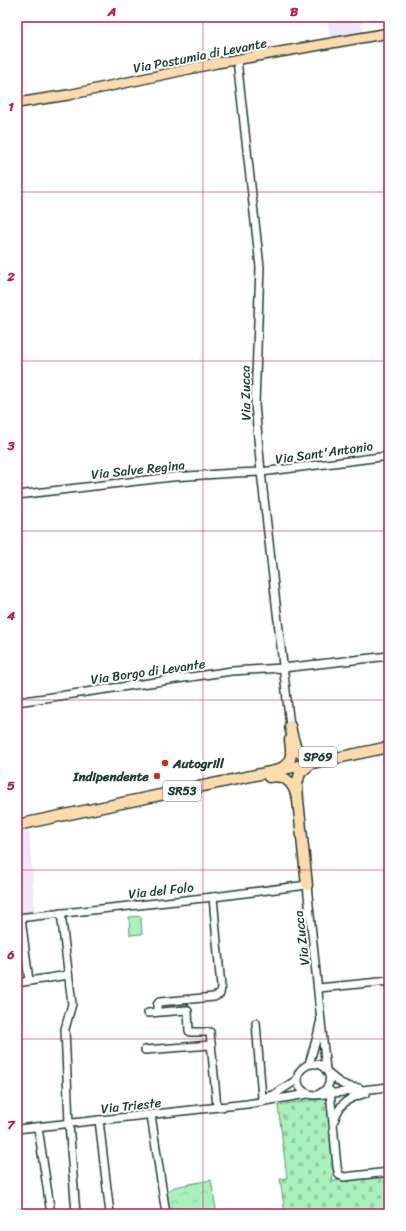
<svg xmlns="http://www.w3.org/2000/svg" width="406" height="1231" font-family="Sriracha,sans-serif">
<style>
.built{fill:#eee8f7}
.grass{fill:#a9f0bd;stroke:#649678}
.cemetery{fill:url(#cemetery-stones);stroke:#649678}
.park{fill:url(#park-crowns);stroke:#649678}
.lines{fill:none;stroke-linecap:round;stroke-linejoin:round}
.minor-casing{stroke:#1f3d34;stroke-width:10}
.major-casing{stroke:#1f3d34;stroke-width:12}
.highway-casing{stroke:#1f3d34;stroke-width:13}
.minor{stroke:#fff;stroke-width:7}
.major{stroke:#fedbac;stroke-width:9}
.highway{stroke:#fedbac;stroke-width:10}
.grid{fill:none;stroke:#c2185b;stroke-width:1;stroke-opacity:0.55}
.poi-dot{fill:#c8321e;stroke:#fff;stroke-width:1.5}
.labels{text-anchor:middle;stroke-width:4;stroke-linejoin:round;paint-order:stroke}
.shield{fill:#fff;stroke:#627771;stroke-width:1}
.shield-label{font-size:12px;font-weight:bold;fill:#1f3d34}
.street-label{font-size:13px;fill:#1f3d34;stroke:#fff}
.poi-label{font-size:13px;font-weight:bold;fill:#1f3d34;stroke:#fff;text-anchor:start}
.neatline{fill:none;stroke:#c2185b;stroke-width:1.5}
.grid-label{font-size:13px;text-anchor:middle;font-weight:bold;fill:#c2185b}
</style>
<defs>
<pattern id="cemetery-stones" width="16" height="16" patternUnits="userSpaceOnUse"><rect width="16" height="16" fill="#a9f0bd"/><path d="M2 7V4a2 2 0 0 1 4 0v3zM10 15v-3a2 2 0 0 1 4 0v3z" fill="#91cfa3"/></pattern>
<pattern id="park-crowns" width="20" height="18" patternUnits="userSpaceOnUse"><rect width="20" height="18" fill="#a9f0bd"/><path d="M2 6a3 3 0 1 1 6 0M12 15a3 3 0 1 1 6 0" fill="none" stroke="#91cfa3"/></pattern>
</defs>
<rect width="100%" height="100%" fill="#fff"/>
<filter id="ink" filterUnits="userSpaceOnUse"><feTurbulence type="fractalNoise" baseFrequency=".025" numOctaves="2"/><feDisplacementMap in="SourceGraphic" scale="8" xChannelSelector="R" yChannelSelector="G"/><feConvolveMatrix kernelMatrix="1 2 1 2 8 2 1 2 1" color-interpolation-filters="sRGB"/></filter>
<g filter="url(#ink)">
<g class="built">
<polygon points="327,17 361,17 363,33 330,39"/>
<polygon points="29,830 35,913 17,915 17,832"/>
</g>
<polygon class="grass" points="141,916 142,934 130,935 129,917"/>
<polygon class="cemetery" points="321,1099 326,1103 329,1109 335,1171 332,1174 333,1181 389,1175 389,1214 285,1214 280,1179 287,1178 278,1105"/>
<polygon class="park" points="211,1180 217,1214 169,1214 166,1193 174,1187"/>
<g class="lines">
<defs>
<g id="minor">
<polyline points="237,60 260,267 255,404 261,472 290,726"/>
<polyline points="17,495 172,477 235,473 261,472 389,456"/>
<polyline points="17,702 232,671 283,668 389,656"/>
<polyline points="61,913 72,1004 65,1029 69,1123 76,1214"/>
<polyline points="17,918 213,897 307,885 326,1070"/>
<polyline points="21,918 29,981"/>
<polyline points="17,983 68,975"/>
<polyline points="319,988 389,981"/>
<polyline points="157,1012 157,1005 159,1002 214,997 220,994 221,987 213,897"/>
<polyline points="148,1013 187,1010 188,1011 189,1031 191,1032 210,1032 217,1107"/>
<polyline points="256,1023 262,1098"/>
<polyline points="145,1050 211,1045"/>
<polyline points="309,1064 317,1037 320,1023"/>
<path d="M329,1074C339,1083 345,1087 359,1088"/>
<polyline points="330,1091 337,1167 339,1175 344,1177 389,1172"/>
<path d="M319,1094C343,1082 321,1053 303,1068C300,1070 298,1074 298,1078C297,1089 306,1095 316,1095L389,1087"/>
<polyline points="263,1098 275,1094 298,1079"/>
<polyline points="151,1115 166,1214"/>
<polyline points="99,1120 110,1214"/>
<path d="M334,1121C340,1102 347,1099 366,1093"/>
<polyline points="38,1127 51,1214"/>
<polyline points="17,1129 247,1104 308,1094"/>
</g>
<polyline id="major" points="17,103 68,95 217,63 389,33"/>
<g id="highway">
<path d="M290,726C294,744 296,761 319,757"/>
<path d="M280,769C293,762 292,753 290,740"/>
<path d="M269,777C283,774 292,781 296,794"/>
<polyline points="17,825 389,747"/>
<polyline points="307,885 298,800 297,784 300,773 309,765"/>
</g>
</defs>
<use href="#minor" class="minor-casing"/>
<use href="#major" class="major-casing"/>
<use href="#highway" class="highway-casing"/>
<use href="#minor" class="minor"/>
<use href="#major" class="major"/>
<use href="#highway" class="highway"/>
</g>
</g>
<path class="grid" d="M203,17V1214M17,192H389M17,361H389M17,531H389M17,700H389M17,870H389M17,1039H389"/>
<g class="poi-dot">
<circle cx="165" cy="763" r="4"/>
<circle cx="157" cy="776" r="4"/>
</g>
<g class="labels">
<g class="shield">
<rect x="299" y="747" width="38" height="20" rx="3"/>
<rect x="163" y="781" width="38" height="20" rx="3"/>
</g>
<g class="shield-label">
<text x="318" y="761">SP69</text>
<text x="182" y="795">SR53</text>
</g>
<g class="street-label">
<text transform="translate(200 55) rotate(-11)" y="5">Via Postumia di Levante</text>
<text transform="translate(245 393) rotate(-91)" y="5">Via Zucca</text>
<text transform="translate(324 452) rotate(-8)" y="5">Via Sant'Antonio</text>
<text transform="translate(138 469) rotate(-6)" y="5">Via Salve Regina</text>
<text transform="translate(148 671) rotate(-8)" y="5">Via Borgo di Levante</text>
<text transform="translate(161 890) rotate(-6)" y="5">Via del Folo</text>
<text transform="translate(301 938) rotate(-97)" y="5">Via Zucca</text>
<text transform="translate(131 1105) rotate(-6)" y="5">Via Trieste</text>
</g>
<g class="poi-label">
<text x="173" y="768">Autogrill</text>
<text x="149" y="781" text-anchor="end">Indipendente</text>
</g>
</g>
<rect width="406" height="1231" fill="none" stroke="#fff" stroke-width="44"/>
<rect x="22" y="22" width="362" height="1187" class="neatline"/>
<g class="grid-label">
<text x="112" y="16">A</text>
<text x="294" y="16">B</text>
<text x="11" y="111">1</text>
<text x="11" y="281">2</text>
<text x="11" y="450">3</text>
<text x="11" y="620">4</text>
<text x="11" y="790">5</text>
<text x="11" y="959">6</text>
<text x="11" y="1129">7</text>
</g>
</svg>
